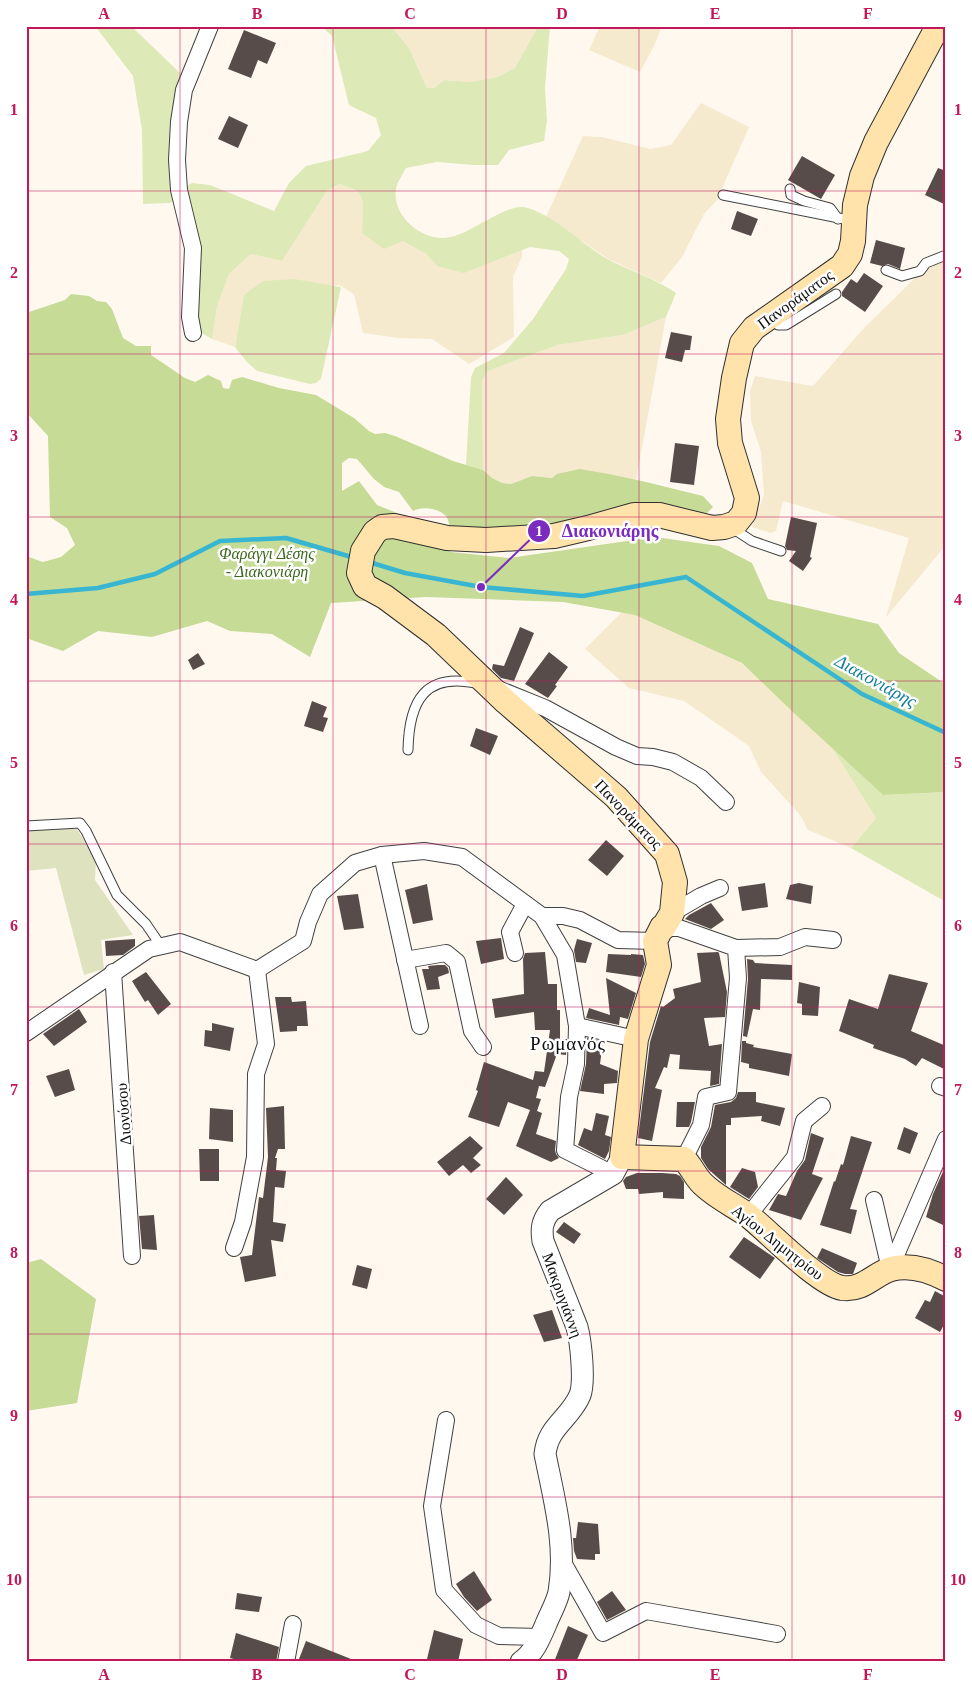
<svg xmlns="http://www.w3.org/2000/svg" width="972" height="1688" font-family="'Times New Roman',serif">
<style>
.farmland{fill:#f6eace}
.green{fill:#ddeab7}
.forest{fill:#c5db96}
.cemetery{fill:#dee2bf}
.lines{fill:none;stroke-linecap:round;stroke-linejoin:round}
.stream{stroke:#38b5d0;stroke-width:4.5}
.building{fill:#574c4a}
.service-casing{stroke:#414141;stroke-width:11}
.minor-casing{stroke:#414141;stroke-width:18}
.tertiary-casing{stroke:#414141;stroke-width:23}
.secondary-casing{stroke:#303030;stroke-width:26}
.service{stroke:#fff;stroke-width:9}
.minor{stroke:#fff;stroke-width:16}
.tertiary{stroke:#fff;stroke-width:21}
.secondary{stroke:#ffe3aa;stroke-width:24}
.grid{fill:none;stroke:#c2185b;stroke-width:1;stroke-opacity:0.55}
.labels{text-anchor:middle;stroke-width:5;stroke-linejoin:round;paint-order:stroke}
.street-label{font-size:16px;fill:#0e0e0e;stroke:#fff}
.park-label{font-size:16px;font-style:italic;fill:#3c671c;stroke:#fff}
.water-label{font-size:18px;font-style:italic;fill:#147e9c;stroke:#fff}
.quarter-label{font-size:19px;letter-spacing:1px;fill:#0e0e0e;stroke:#fff}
.leader{fill:none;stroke:#7b2cbf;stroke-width:2}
.callout-dot{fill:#7b2cbf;stroke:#fff;stroke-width:2}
.mark-label{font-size:15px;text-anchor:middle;font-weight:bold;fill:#fff}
.callout-label{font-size:18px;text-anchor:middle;font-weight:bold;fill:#7b2cbf;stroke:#fff;stroke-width:5;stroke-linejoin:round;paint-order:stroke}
.neatline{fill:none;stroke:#c2185b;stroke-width:2}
.grid-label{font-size:16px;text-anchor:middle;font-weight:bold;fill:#c2185b}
</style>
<rect width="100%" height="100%" fill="#fff8ef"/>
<g class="farmland">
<polygon points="391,26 538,26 515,68 497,77 471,82 444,80 434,88 427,88 409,48"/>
<polygon points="600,26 662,26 655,44 640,72 589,50"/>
<polygon points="701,103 749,127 717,200 704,214 682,257 661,283 610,260 546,217 583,136 602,137 650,149 671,145"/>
<polygon points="339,184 358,191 363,202 362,233 403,241 426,254 437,266 495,261 522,250 522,257 513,277 514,337 469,364 432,339 398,338 363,333 354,294 339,285 244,295 235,347 212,339 217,307 229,274 251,254 282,261 327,191"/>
<polygon points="946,259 946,545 886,617 909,538 783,501 776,531 771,533 752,527 764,495 761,452 751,421 750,391 755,376 813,386 864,328 914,279 936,264"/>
<polygon points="666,317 636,480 609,474 552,478 532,476 511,484 502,483 492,478 483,470 482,381 488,371 558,345 623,335"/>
<polygon points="622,612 635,615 742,663 832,748 876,818 851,848 808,830 800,815 761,772 749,746 684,701 629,688 585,649"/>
</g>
<g class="green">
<polygon points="95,26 131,26 180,73 177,199 170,203 143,204 142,130 133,76"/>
<path d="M321,26H391L409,48L427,88H434L444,80L471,82L497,77L515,68L538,26H550L545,88L547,121L544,141L509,150L498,165H473L437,162L406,168C403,174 397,182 396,189C392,214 418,238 443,238C469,238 505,201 528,208C559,218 583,246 611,261C633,272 656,279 676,293L666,317L623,335L558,345L488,371L482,381L483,470L466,465L471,377L475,368L504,353L533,319L566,269L569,259L559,251L530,247L464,273L437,266L426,254L403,241L384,249L362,233L363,202L358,191L339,184L327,191L282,261L251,254L229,274L217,307L212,339L200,332L196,317L185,187L192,183L210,185L274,211L289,183L306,166L368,151L381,135L376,118L349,105L332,36Z"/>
<polygon points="294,279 341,287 321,379 316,383 310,384 257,371 247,362 235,347 244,295 263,281"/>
<polygon points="832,748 883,795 946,792 946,902 851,848 876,818"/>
</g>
<g class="forest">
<path d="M71,294L89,296L97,301L106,302L112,309L123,338L136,346H151V355L185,378L195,382L208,375L221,381L223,388L229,389L232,380L242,377L279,388L316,395L354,418L369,431L375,434L385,433L395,436L453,461L483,470L492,478L502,483L511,484L532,476L552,478L557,474L580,469L609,474L646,482L703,496L713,507L706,514L548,532L450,528C449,524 448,518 446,516C438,508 422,506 413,511L399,492L384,487L374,479L357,459L349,458L342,463V491L359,481L377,505L422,523L451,552L509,558L655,537L719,546L752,563L768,599L878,624L899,653L942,682L946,683V792L883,795L795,714L742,663L635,615L563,602L426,597L331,603L310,657L272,634L230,631L207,621L152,637L98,631L63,651L26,638V556L43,562L61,557L75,545L67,528L50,517L48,436L26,412V313L65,300Z"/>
<polygon points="41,1259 96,1299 77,1403 26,1411 26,1263"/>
</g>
<polygon class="cemetery" points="26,829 77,829 96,860 95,880 133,935 101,940 104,969 84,975 56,868 26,871"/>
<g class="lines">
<g class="stream">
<polyline points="369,562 405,573 481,587 583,596 686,577 862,694 946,733"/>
<polyline points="26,594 98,588 155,574 220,541 286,538 355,558"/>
</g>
</g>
<g class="building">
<polygon points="244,30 276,43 267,64 258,60 251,78 228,69"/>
<polygon points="229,116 248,125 238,148 218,139"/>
<polygon points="802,156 835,175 821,199 788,180"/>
<polygon points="938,168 946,171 946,205 925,195"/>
<polygon points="737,211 758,219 751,236 731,229"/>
<polygon points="876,240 905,248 900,269 888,264 882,266 870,263"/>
<polygon points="864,273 883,286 865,312 842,296 842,292 851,279 857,283"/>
<polygon points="671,332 692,336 690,350 685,350 682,362 665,358"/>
<polygon points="675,443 699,446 694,485 670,482"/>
<polygon points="791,517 817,523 810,557 812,558 803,571 789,561 796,551 787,550 785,546"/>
<polygon points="520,627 534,633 514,681 501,678 492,669 493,664 504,666"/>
<polygon points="549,652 568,667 555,685 557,686 548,698 525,684"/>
<polygon points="198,653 205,664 193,670 188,660"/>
<polygon points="312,701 327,707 323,717 328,718 323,732 304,726"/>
<polygon points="476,728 498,736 490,755 470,746"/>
<polygon points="606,840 624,856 607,876 588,860"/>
<polygon points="765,883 768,907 742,911 738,887"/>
<polygon points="799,883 813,886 811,904 786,899 790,885"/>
<polygon points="427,884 433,920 413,924 405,890"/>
<polygon points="358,894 364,928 344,930 337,896"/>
<polygon points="711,903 724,920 711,929 685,919 689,915"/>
<polygon points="501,938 504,959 481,964 476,941"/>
<polygon points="135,939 135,946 123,955 106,956 105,941"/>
<polygon points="577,939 592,943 586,963 576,962 574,950"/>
<polygon points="545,952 548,984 557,984 557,1010 560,1010 560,1039 567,1039 566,1055 557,1054 545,1087 539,1086 536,1098 541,1099 537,1111 542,1113 536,1134 556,1141 555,1150 556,1154 559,1158 551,1162 516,1146 530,1110 508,1102 499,1127 468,1117 478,1091 476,1090 484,1062 533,1080 535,1071 544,1072 550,1030 535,1030 534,1012 495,1018 492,999 524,994 523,959 525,953"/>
<polygon points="718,952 719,953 727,992 725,1017 704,1018 709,1046 722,1044 719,1084 710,1086 711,1071 679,1069 680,1055 670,1054 667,1068 664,1067 655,1088 662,1090 652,1141 638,1138 650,1042 661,1006 663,1007 675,998 673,989 701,982 697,953"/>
<polygon points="608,954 631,955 631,954 643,955 645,964 641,977 606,972"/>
<polygon points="747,959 753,960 755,963 792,965 792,980 761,979 760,1010 753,1009 747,1037 743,1036 748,979"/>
<polygon points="438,965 445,965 448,968 449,973 438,977 440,989 427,990 422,969 429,969 428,966"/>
<polygon points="146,972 171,1004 158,1015 148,1000 145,1002 132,981"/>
<polygon points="889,974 928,983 911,1031 946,1046 946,1070 922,1058 916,1066 905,1059 873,1048 874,1045 839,1031 849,999 878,1009"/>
<polygon points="606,978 636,993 628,1019 620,1017 619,1025 586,1018 589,1008 610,1015"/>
<polygon points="799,982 820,987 818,1016 802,1015 802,1004 797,1003"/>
<polygon points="275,997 291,997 292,1002 306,1001 308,1026 297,1026 297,1031 280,1032"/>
<polygon points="79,1009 87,1022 54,1046 43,1034"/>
<polygon points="212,1023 234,1028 230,1051 204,1046 205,1030 212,1031"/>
<polygon points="587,1038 603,1042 600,1064 618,1071 617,1083 604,1084 604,1094 580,1091 586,1064"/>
<polygon points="742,1041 746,1041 746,1043 754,1045 753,1047 792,1054 789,1076 749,1068 749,1064 741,1062"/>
<polygon points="69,1069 75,1090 55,1097 46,1076"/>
<polygon points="738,1092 756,1092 756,1102 785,1108 780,1126 761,1121 762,1116 731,1118 731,1125 726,1125 726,1185 708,1169 701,1158 701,1147 711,1127 715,1105 731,1102 736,1098"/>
<polygon points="677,1102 695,1102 691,1122 689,1127 676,1127"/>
<polygon points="284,1106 285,1149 278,1149 275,1158 277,1158 276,1170 286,1171 284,1188 275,1187 273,1222 286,1224 283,1242 271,1240 276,1276 245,1282 240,1257 252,1255 259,1197 263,1198 268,1157 266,1108"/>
<polygon points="210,1108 233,1110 233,1142 209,1139"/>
<polygon points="596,1113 609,1116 605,1135 611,1137 609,1151 605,1159 578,1145 584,1128 592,1131"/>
<polygon points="904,1127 918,1133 910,1154 897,1149"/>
<polygon points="811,1133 824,1138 812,1174 823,1178 801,1220 769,1210 778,1194 786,1196 797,1171 805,1160"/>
<polygon points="470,1136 483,1148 473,1158 481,1165 471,1173 463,1165 449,1176 437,1162"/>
<polygon points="851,1136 872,1142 850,1209 857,1210 851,1234 820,1225 834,1181 835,1182 841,1164 843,1165"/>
<polygon points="199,1149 219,1149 219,1181 200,1181"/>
<polygon points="946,1165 946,1216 943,1225 926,1217 933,1194"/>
<polygon points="742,1168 755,1172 758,1187 749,1199 730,1187"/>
<polygon points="637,1173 662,1173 676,1174 680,1176 684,1182 684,1199 663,1198 663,1192 639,1194 638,1189 626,1189 623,1181 626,1177"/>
<polygon points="506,1177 523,1195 504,1215 486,1199"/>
<polygon points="154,1215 157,1250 142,1249 139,1216"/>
<polygon points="564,1222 581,1234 574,1244 556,1232"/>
<polygon points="744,1237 775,1258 760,1279 729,1257"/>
<polygon points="822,1248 857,1263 853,1274 845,1274 838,1272 817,1258"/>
<polygon points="357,1265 372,1269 367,1289 352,1285"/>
<polygon points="935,1291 946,1297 946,1321 940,1332 915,1318 925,1300 930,1302"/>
<polygon points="552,1310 562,1338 544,1342 533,1315"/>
<polygon points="578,1522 598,1524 600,1554 595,1554 595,1560 577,1559 574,1551 573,1538 576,1538"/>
<polygon points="474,1571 492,1600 477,1611 464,1597 456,1584"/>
<polygon points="612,1591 626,1610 607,1620 597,1602"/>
<polygon points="237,1593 262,1597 259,1612 235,1609"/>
<polygon points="568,1626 588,1635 576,1662 554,1662"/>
<polygon points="434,1630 463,1639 458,1662 439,1662 427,1659"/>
<polygon points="236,1633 279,1647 276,1662 245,1662 230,1658"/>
<polygon points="306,1641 356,1661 356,1662 305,1662 299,1659"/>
</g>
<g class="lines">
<defs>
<g id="service">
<polyline points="790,189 791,195 804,201 830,208 838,219"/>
<polyline points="723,195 854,221"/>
<polyline points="886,270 902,276 920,271 926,263 946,255"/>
<polyline points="770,319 778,325 786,325 836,294"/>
<polyline points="732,528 752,541 781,551"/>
<path d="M408,750C409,701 425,671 479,684"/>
<polyline points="26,826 80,823 86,831 117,895 146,924 161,946"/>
</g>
<g id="minor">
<polyline points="193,333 190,317 193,248 179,190 177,160 179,122 184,90 210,26"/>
<polyline points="498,689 545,708 616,747 637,756 653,757 673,762 701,778 726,802"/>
<polyline points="382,855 420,1026"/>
<polyline points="672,913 701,896 720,888"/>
<polyline points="542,916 563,916 580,920 618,940 655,941"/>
<polyline points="663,928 679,928 736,948 738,978 728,1092 706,1097 701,1125 684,1159"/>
<polyline points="736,948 780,947 805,937 833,940"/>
<polyline points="515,953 510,932 525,904"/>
<polyline points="405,960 446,953 457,962 472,1031 483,1047"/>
<polyline points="257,970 303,941 308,922 320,894 355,863 382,855 424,851 462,857 542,916 565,955 577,1026 576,1064 569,1097 565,1150 613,1174"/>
<polyline points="113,972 132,1256"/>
<polyline points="577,1026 636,1039"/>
<polyline points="26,1033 149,949 180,942 257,970"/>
<polyline points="940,1086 946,1088"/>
<polyline points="874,1200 890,1269"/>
<polyline points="748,1216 795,1157 804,1121 822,1106"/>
<polyline points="234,1248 243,1222 255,1157 256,1074 266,1044 257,970"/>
<polyline points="890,1269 946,1139"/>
<polyline points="446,1420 432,1506 444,1590 476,1625 499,1636 541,1637"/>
<polyline points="561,1559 603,1633 646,1611 777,1634"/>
<polyline points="286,1662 293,1624"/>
</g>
<path id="tertiary" d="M521,1662C534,1653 540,1638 546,1624C550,1614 557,1602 559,1592C567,1545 554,1499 545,1454C548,1426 570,1419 580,1395C585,1382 581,1342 577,1327L543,1241C541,1229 542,1221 550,1211L613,1174L622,1157"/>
<path id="secondary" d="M938,26L876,142L862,176L855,205L853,241L850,254L842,266L754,328L742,343L734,378L728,419L730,443L747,498L744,513L736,523L724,527L712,528L659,515H634L588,528L554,536L486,540L447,538L394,526L382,527L375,532L363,551L359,573L365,586L385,597L436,635L506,702L616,797L667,854L675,882L672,913L663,928L662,927L655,941L659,965L636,1039L622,1157L684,1159C692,1167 696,1179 705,1186C718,1198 735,1206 749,1216C769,1232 819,1284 842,1288C863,1291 874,1274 891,1269C910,1264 929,1270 946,1279"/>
</defs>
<use href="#service" class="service-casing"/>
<use href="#minor" class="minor-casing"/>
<use href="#tertiary" class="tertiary-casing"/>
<use href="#secondary" class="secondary-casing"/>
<use href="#service" class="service"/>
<use href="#minor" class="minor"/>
<use href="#tertiary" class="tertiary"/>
<use href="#secondary" class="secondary"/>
</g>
<path class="grid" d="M180,26V1662M333,26V1662M486,26V1662M639,26V1662M792,26V1662M26,191H946M26,354H946M26,517H946M26,681H946M26,844H946M26,1007H946M26,1171H946M26,1334H946M26,1497H946"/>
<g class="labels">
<g class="street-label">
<text transform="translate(795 299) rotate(-36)" y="6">Πανοράματος</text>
<text transform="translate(629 814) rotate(46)" y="6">Πανοράματος</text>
<text transform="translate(123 1114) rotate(-94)" y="6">Διονύσου</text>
<text transform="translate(778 1242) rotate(38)" y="6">Αγίου Δημητρίου</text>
<text transform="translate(563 1295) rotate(70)" y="6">Μακρυγιάννη</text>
</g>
<g class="park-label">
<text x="267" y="559">Φαράγγι Δέσης<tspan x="267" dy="18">- Διακονιάρη</tspan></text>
</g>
<g class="water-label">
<text transform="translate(876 681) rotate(29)" y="6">Διακονιάρης</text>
</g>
<g class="quarter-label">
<text x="568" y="1050">Ρωμανός</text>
</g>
</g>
<path class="leader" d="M481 587L539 531"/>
<g class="callout-dot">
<circle cx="481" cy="587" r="5"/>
<circle cx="539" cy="531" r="12"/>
</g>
<g class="mark-label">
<text x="539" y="536">1</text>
</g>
<g class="callout-label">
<text x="610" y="537">Διακονιάρης</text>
</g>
<rect width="972" height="1688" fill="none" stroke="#ffffff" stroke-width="55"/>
<rect x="28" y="28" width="916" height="1632" class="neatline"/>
<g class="grid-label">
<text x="104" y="19">A</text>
<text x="257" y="19">B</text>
<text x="410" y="19">C</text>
<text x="562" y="19">D</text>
<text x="715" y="19">E</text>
<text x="868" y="19">F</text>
<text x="14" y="115">1</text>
<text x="958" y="115">1</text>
<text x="14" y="278">2</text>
<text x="958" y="278">2</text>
<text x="14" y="441">3</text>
<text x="958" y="441">3</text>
<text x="14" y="605">4</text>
<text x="958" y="605">4</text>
<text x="14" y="768">5</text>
<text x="958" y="768">5</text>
<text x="14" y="931">6</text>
<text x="958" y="931">6</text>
<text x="14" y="1095">7</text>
<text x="958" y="1095">7</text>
<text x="14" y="1258">8</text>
<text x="958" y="1258">8</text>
<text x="14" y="1421">9</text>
<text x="958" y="1421">9</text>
<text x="14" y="1585">10</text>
<text x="958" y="1585">10</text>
<text x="104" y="1680">A</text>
<text x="257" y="1680">B</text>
<text x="410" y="1680">C</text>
<text x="562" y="1680">D</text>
<text x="715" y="1680">E</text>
<text x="868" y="1680">F</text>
</g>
</svg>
